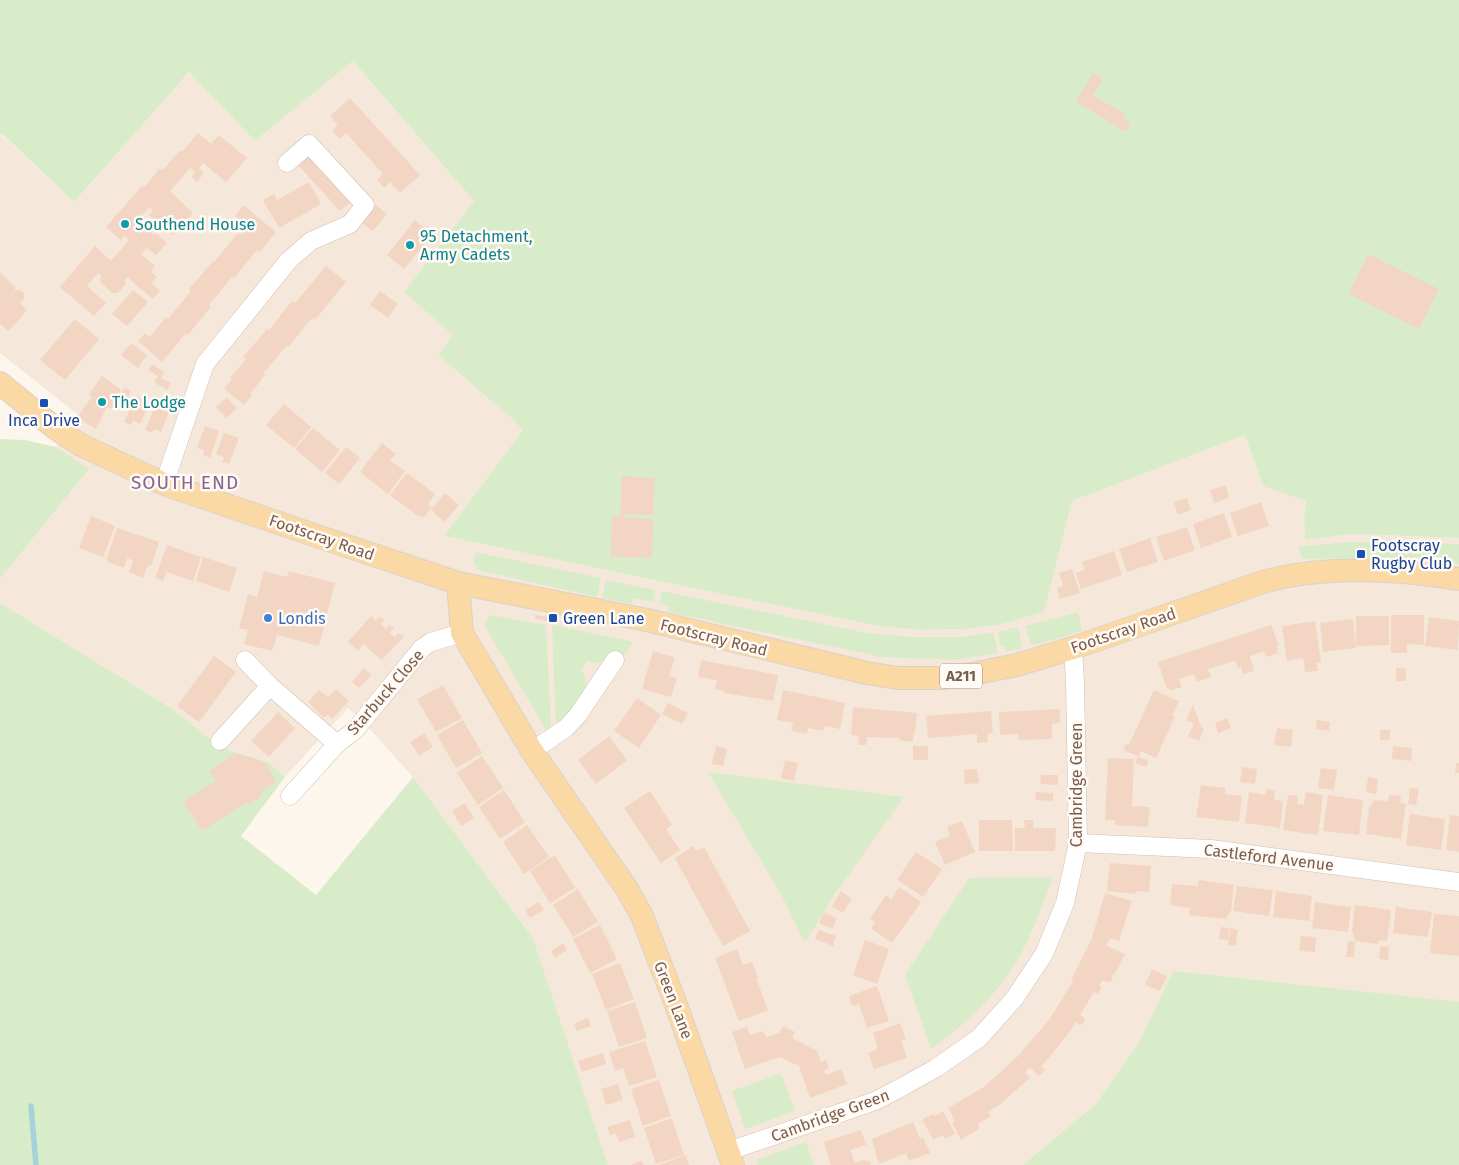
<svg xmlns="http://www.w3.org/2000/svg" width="1459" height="1165" font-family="'Fira Sans',sans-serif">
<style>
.residential{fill:#f5e8da}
.green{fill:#d8ecc9}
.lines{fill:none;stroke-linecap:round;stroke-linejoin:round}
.stream{stroke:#a5d3da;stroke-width:5.5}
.building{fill:#f3d5c3}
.minor-casing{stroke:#d1beb0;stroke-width:19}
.major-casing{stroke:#dad1cd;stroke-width:24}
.minor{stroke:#fff;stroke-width:18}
.major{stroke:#fbd9a5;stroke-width:22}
.culture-dot{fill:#0f9aa8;stroke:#fffaf3;stroke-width:2}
.transit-dot{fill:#1a4fb4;stroke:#fffaf3;stroke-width:2}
.shop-dot{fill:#3f7fe0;stroke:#fffaf3;stroke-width:2}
.labels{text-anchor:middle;stroke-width:5;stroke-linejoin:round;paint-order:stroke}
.shield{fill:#fffaf3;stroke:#a28b7f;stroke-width:1}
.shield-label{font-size:15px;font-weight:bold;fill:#7a5c4d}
.culture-label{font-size:16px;fill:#0d838f;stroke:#fffaf3;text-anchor:start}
.transit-label{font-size:16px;fill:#164399;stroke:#fffaf3;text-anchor:start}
.street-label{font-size:16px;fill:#7a5c4d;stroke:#fffaf3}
.shop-label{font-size:16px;fill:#366cbe;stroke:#fffaf3;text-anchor:start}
.quarter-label{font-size:19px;letter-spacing:1px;fill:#846695;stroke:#fffaf3}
</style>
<rect width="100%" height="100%" fill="#fdf6ec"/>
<polygon class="residential" points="353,61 474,201 404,292 454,335 438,355 516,422 522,431 444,536 673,584 878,626 919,630 964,629 999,625 1044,612 1072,501 1245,435 1263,486 1306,500 1304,519 1305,540 1353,534 1459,538 1459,1165 608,1165 533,938 413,777 369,728 348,708 285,777 268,762 222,748 171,708 0,603 0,579 89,469 56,447 77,414 0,353 0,136 1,134 74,202 189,72 255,141"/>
<g class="green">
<polygon points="0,0 1459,0 1459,538 1353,534 1305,540 1304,519 1306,501 1263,486 1245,435 1072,501 1044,612 999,625 964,629 919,630 878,626 673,584 444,536 522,431 516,422 438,355 453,335 404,292 474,201 353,61 255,141 189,72 74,202 2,134 0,136"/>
<polygon points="0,439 25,440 56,447 89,469 0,579"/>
<polygon points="1349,542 1458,544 1459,544 1459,564 1423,558 1302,559 1298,547"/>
<polygon points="475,552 601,578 597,597 478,570 474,563"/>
<polygon points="606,580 655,590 653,602 633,598 632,604 602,598"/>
<polygon points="662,591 867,633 912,637 962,637 993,632 998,653 954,660 882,657 668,612 669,606 659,603"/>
<polygon points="0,603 171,708 222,748 268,762 285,777 241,836 316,895 413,777 533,938 608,1165 0,1165"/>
<polygon points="1078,612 1082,631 1035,645 1031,644 1025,626"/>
<path d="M491,615L546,625L551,728L546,730L486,628C485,622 486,618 491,615Z"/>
<path d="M552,625L633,642L625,654L611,652L604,661L595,663L587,661L581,670C598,692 570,712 556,728Z"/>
<polygon points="1018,627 1022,647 1020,649 1006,651 1005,646 1001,647 998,632"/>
<polygon points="708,772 904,797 835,894 805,943 783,898"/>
<path d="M1053,877C1045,899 1037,921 1027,942C1006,986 971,1021 931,1049L905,975L969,878Z"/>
<polygon points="1173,971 1459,1002 1459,1165 1023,1165 1096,1104 1139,1043"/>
<polygon points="779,1074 783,1078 795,1111 745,1129 732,1091"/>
<polygon points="806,1142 814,1165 758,1165 756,1160"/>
</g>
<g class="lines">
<polyline class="stream" points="31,1106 36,1165"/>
</g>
<g class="building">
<polygon points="1093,73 1103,78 1093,96 1126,114 1123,119 1131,124 1126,132 1076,102"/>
<polygon points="350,98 420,175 400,193 390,182 384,188 377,180 383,174 346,133 340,139 332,131 338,125 330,116"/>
<polygon points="198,133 211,144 219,135 247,158 226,182 203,163 199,168 204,173 197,182 191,177 195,172 190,168 170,191 193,213 173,235 149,215 153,211 149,207 137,221 154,235 156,233 167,243 156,255 147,248 141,254 155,266 151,271 157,277 152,283 160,291 153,299 127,277 124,281 126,283 118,293 112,293 102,284 100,279 102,276 98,273 87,286 106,303 94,316 60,287 95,246 111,261 129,240 124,236 121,240 106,227 142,186 144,188 160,168 163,170 180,150 182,152"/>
<polygon points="307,154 351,202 340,211 297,164"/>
<polygon points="309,182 321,204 279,228 263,200 274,194 277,200"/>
<polygon points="243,205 276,232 260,252 257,250 234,278 232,277 209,305 211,307 196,325 188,335 186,333 162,362 138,341 145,333 150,337 166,317 168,319 191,291 189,289 213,261 214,262 238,233 240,235 248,226 235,216"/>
<polygon points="376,205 387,214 373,231 362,223"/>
<polygon points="415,220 433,234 404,269 387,255"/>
<polygon points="1368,254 1439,289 1419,329 1349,294"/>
<polygon points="326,266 346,282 315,320 312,318 289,346 287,345 263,374 265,375 250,394 252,396 244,405 224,389 232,379 230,378 246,359 243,357 267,329 269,330 292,301 295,303"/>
<polygon points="0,272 16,288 10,295 16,290 20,290 24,293 24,298 20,304 27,310 9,331 0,324"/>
<polygon points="133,290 148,302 127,326 112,314"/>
<polygon points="380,291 398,304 388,318 370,305"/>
<polygon points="75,319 99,339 65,380 40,360"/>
<polygon points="131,343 147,355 138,368 121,355"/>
<polygon points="152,364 164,372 161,378 171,383 167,390 154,382 158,376 148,370"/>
<polygon points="102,376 121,390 111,409 107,407 96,429 77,417 92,397 89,394"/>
<polygon points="124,388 131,390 126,403 119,400"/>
<polygon points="136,396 150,403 140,424 133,420 131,425 124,422"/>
<polygon points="227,397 237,408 226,418 216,407"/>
<polygon points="156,404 170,410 161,432 154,429 152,433 145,430"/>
<polygon points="284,404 311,427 294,448 266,425"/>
<polygon points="205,426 219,431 210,458 203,455 204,450 197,448"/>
<polygon points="313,428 340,450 322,472 295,449"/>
<polygon points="224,433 239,438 229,464 222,462 224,457 216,454"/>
<polygon points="382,443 396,454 390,460 405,471 388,494 360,472"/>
<polygon points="346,447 360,458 339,484 325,473"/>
<polygon points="407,473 435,494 428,504 432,507 423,518 419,515 418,516 390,495"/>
<polygon points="622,476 655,478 653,515 624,514 624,517 653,519 652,558 611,557 612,516 620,516"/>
<polygon points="1226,485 1229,498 1214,503 1210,490"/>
<polygon points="445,493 459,505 445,522 431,510"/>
<polygon points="1187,498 1191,510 1178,515 1174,502"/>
<polygon points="1261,502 1269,526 1238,536 1230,513"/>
<polygon points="1224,513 1232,537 1201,548 1193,524"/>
<polygon points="91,516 115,526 103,557 79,548"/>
<polygon points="1187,527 1195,550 1164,561 1156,537"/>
<polygon points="117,528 159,542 151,566 148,565 143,578 129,572 133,561 127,558 124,568 106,561"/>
<polygon points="1150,538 1158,562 1127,572 1119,549"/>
<polygon points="167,545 201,557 193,581 167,572 163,581 155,578"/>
<polygon points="1114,551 1122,575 1081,589 1076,573 1085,570 1082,562"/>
<polygon points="203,557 237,568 229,592 196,581"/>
<polygon points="1072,569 1080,593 1060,599 1057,588 1063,586 1059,573"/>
<polygon points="264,571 287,577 289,571 335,583 319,646 277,635 272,651 244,644 248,630 239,628 248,594 257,597"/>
<polygon points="535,615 548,617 548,621 535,618"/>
<polygon points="1391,615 1424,615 1424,645 1407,644 1407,653 1391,653"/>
<polygon points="371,616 376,621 379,617 385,620 380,624 386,629 388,625 394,628 390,633 395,637 398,633 404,636 382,660 363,644 358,651 348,642"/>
<polygon points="1356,616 1389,616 1389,645 1356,646"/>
<polygon points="1429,617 1459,621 1458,650 1425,646"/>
<polygon points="1353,619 1356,648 1323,652 1320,623"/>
<polygon points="1315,621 1321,663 1317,663 1318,671 1305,672 1303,658 1287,661 1282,626"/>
<polygon points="1271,625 1279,646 1277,647 1278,653 1266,657 1264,651 1250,656 1254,671 1243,674 1241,667 1238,668 1235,661 1208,669 1211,677 1196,682 1194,674 1179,679 1182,687 1172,690 1166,687 1158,662"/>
<polygon points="653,651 675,658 669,676 677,678 671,697 642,689"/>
<polygon points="214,656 236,672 199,722 177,706"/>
<polygon points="701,660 778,675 773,701 724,693 725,691 715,689 717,680 698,677"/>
<polygon points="364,668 371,675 359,688 352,682"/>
<rect x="1396" y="668" width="10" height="13"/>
<polygon points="443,685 462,718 436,732 417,699"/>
<polygon points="336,689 349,701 332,719 328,714 324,718 308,702 319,690 328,697"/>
<polygon points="783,690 845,703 840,729 825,726 823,731 808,728 807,734 791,731 793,723 777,720"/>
<polygon points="1154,690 1179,701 1172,715 1175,716 1156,758 1141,751 1139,757 1149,761 1146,767 1135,763 1138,756 1123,750 1126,744 1129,745"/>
<polygon points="637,698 661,715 639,748 614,731"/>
<polygon points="668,703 688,713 682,724 662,714"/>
<polygon points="1193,705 1201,727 1204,729 1199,741 1188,736 1194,724 1186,720"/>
<polygon points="853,707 917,713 915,735 913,735 913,742 899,740 899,738 867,737 866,745 858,745 859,736 851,735"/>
<polygon points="1060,709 1060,723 1052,724 1052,739 1018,740 1018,734 1000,735 999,712"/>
<polygon points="991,711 993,733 987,734 988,742 977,743 977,734 928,738 926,716"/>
<polygon points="278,712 295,728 269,757 251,741"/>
<polygon points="1227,718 1231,728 1218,733 1215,723"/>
<polygon points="463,720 482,753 456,768 437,735"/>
<polygon points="1317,720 1330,722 1329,731 1316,729"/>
<polygon points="1277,728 1293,730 1291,747 1274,745"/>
<rect x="1380" y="730" width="10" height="10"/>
<polygon points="424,733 433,747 419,756 410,742"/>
<polygon points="609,736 627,760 596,784 578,760"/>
<polygon points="716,746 727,749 723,766 712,764"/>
<rect x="913" y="746" width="15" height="14"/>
<polygon points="1393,746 1412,748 1411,761 1392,759"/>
<polygon points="235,753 265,762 276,781 261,792 263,795 249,805 247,802 202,831 183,802 216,780 209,771"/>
<polygon points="482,756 503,788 478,805 457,773"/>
<polygon points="1108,758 1134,759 1132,806 1150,807 1148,827 1115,825 1115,820 1105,820"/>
<polygon points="785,760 798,763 794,781 781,778"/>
<polygon points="1456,763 1459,763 1459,773 1455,773"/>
<polygon points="1242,767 1257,769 1255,784 1240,782"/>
<polygon points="1321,768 1337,770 1334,790 1318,788"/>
<polygon points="977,769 979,783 965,784 964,770"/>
<polygon points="1041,775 1058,775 1058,785 1040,784"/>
<polygon points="1368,777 1378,779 1376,794 1366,792"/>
<polygon points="1201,785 1225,788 1225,794 1242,796 1239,822 1196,817"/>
<polygon points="1410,788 1419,789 1416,805 1408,804"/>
<polygon points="1266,789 1275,791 1274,800 1283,801 1280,828 1245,823 1249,792 1266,795"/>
<polygon points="504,790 525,822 500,839 479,807"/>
<polygon points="650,791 672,825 666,829 680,850 661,863 624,808"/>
<polygon points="1036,792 1053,793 1053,801 1035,800"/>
<polygon points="1306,792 1323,795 1318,835 1283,830 1288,795 1298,796 1297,804 1304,805"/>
<polygon points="1328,795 1363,800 1359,835 1323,831"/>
<polygon points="1389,795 1401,796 1400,803 1406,804 1401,839 1366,834 1369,807 1375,800 1388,801"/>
<polygon points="465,803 474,818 461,826 452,811"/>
<polygon points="1410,814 1445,819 1441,850 1406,845"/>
<polygon points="1450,815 1459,816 1459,852 1446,850"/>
<polygon points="979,820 1012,820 1013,851 979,851"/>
<polygon points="1024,820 1033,820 1033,828 1056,828 1055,851 1015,851 1015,828 1025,828"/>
<polygon points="962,821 975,852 945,865 935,842 950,836 947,827"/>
<polygon points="527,825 549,857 524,874 503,842"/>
<polygon points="693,846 696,851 704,847 750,931 723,946 675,858"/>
<polygon points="916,852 942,869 923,897 897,880"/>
<polygon points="555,855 575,888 550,903 530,871"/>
<polygon points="1110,863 1151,866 1149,892 1136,891 1136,894 1107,891"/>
<polygon points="1199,880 1234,885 1231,911 1225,919 1189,915 1190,908 1170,905 1172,884 1198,886"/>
<polygon points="1237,886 1273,890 1269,916 1233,911"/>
<polygon points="899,887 921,902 892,943 871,928 875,922 870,919 886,895 891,899"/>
<polygon points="578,889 598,922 573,937 553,905"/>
<polygon points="841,891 852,899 843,913 832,906"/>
<polygon points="1276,891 1312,896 1309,921 1273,917"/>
<polygon points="1105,893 1132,901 1119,941 1110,938 1107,944 1107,946 1125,954 1114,975 1110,973 1113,977 1110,982 1102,981 1099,986 1102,987 1098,994 1094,992 1080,1015 1085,1018 1083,1024 1080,1025 1076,1022 1068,1034 1041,1067 1045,1070 1039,1076 1030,1068 1025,1072 1030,1078 998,1106 988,1112 991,1116 978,1124 980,1128 961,1140 952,1123 955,1121 948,1108 984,1087 1018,1056 1049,1020 1073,981 1071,980 1092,938"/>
<polygon points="539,902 544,910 530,918 525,910"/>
<polygon points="1315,902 1351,907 1348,932 1312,928"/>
<polygon points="1355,905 1391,910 1387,941 1379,940 1378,944 1355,941 1352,931"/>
<polygon points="1396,907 1432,912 1428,937 1393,933"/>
<polygon points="824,912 837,918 832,929 819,923"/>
<polygon points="1434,914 1459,916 1459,956 1430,953"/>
<polygon points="600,925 617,959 590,973 573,939"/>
<polygon points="1221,927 1229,928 1228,940 1219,939"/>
<polygon points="1230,928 1238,930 1236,946 1228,945"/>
<polygon points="819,930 836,936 833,946 815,939"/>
<polygon points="1301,936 1316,937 1315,952 1299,951"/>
<polygon points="865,940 889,949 877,984 853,975"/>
<polygon points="1348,941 1355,942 1354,957 1346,957"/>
<polygon points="563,943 567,950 555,958 551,951"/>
<polygon points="1380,946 1389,947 1388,960 1379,959"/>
<polygon points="737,949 743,965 752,962 758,978 756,978 768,1010 739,1021 715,958"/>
<polygon points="620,963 634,999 606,1010 592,974"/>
<polygon points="1152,969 1167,976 1160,991 1145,985"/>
<polygon points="877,986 889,1021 867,1028 859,1004 852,1006 849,996"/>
<polygon points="635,1002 647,1038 619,1047 607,1011"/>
<polygon points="588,1018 591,1026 577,1031 574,1024"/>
<polygon points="900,1023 906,1039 901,1041 907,1058 874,1069 868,1053 878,1049 873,1033"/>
<polygon points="783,1026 795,1032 792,1038 817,1051 821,1062 826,1060 829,1068 824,1070 826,1075 841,1069 847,1084 810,1098 799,1066 782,1058 779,1057 745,1069 732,1032 747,1027 750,1035 763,1031 766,1037 779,1033"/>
<polygon points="645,1041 657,1077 629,1086 623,1068 615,1071 609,1052"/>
<polygon points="603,1053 606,1064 582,1072 578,1061"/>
<polygon points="659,1080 671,1116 643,1126 631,1089"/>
<polygon points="618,1084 623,1100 606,1105 601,1089"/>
<polygon points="943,1111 955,1134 945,1139 943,1135 933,1140 922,1119 934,1114 935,1116"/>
<polygon points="672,1118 684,1155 656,1164 644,1128"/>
<polygon points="630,1120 635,1137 619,1142 616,1133 610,1135 607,1127"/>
<polygon points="913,1122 920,1139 923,1137 930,1153 909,1161 906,1153 879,1164 872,1139"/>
<polygon points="861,1130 866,1145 850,1150 855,1163 862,1160 871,1162 870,1165 831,1165 824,1142"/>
<polygon points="686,1155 689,1165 659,1165"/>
<polygon points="642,1161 643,1165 632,1165 632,1164"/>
</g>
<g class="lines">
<defs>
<g id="minor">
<polyline points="164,484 205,364 289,260 311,241 350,224 365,205 309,144 287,163"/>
<polyline points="245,660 270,686"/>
<polyline points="220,741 270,686 337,744 355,730 422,648 431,642 462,633"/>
<polyline points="532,751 566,728 578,715 615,660"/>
<polyline points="290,796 337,744"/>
<polyline points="1078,843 1211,849 1459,882"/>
<polyline points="729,1151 875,1101 902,1087 936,1068 979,1038 1014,999 1044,954 1065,903 1078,843 1075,682 1073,648"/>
</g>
<g id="major">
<path d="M0,383L56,429L81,445L164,484L314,535L458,583L647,620L867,673L897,678H945L977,673L1017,665L1073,648L1266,581C1328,565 1396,569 1459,579"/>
<polyline points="458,583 462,633 532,751 627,889 642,916 675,1002 733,1165"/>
</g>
</defs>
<use href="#minor" class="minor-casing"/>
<use href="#major" class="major-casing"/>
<use href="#minor" class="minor"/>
<use href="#major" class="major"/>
</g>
<g class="culture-dot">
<circle cx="125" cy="224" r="5"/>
<circle cx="410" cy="245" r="5"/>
<circle cx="102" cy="402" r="5"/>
</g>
<g class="transit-dot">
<rect x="39" y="398" width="10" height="10" rx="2.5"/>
<rect x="1356" y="549" width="10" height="10" rx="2.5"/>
<rect x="548" y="613" width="10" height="10" rx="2.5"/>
</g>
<circle class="shop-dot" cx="268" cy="618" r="5"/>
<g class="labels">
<rect class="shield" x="940" y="663.5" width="42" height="25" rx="4"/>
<g class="shield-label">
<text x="961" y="681">A211</text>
</g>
<g class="culture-label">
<text x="135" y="230">Southend House</text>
<text x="420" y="242">95 Detachment,<tspan x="420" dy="18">Army Cadets</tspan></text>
<text x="112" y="408">The Lodge</text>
</g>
<g class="transit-label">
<text x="44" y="426" text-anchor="middle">Inca Drive</text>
<text x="1371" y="551">Footscray<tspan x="1371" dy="18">Rugby Club</tspan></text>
<text x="563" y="624">Green Lane</text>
</g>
<g class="street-label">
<text transform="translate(322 537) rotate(19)" y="6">Footscray Road</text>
<text transform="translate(1123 630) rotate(-19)" y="6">Footscray Road</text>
<text transform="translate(714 637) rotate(14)" y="6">Footscray Road</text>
<text transform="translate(385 692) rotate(-49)" y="6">Starbuck Close</text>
<text transform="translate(1076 785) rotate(-90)" y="6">Cambridge Green</text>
<text transform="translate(1269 857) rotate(7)" y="6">Castleford Avenue</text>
<text transform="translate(674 1000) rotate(69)" y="6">Green Lane</text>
<text transform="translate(830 1115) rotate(-20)" y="6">Cambridge Green</text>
</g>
<g class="shop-label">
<text x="278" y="624">Londis</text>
</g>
<g class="quarter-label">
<text x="185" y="489">SOUTH END</text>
</g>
</g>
</svg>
